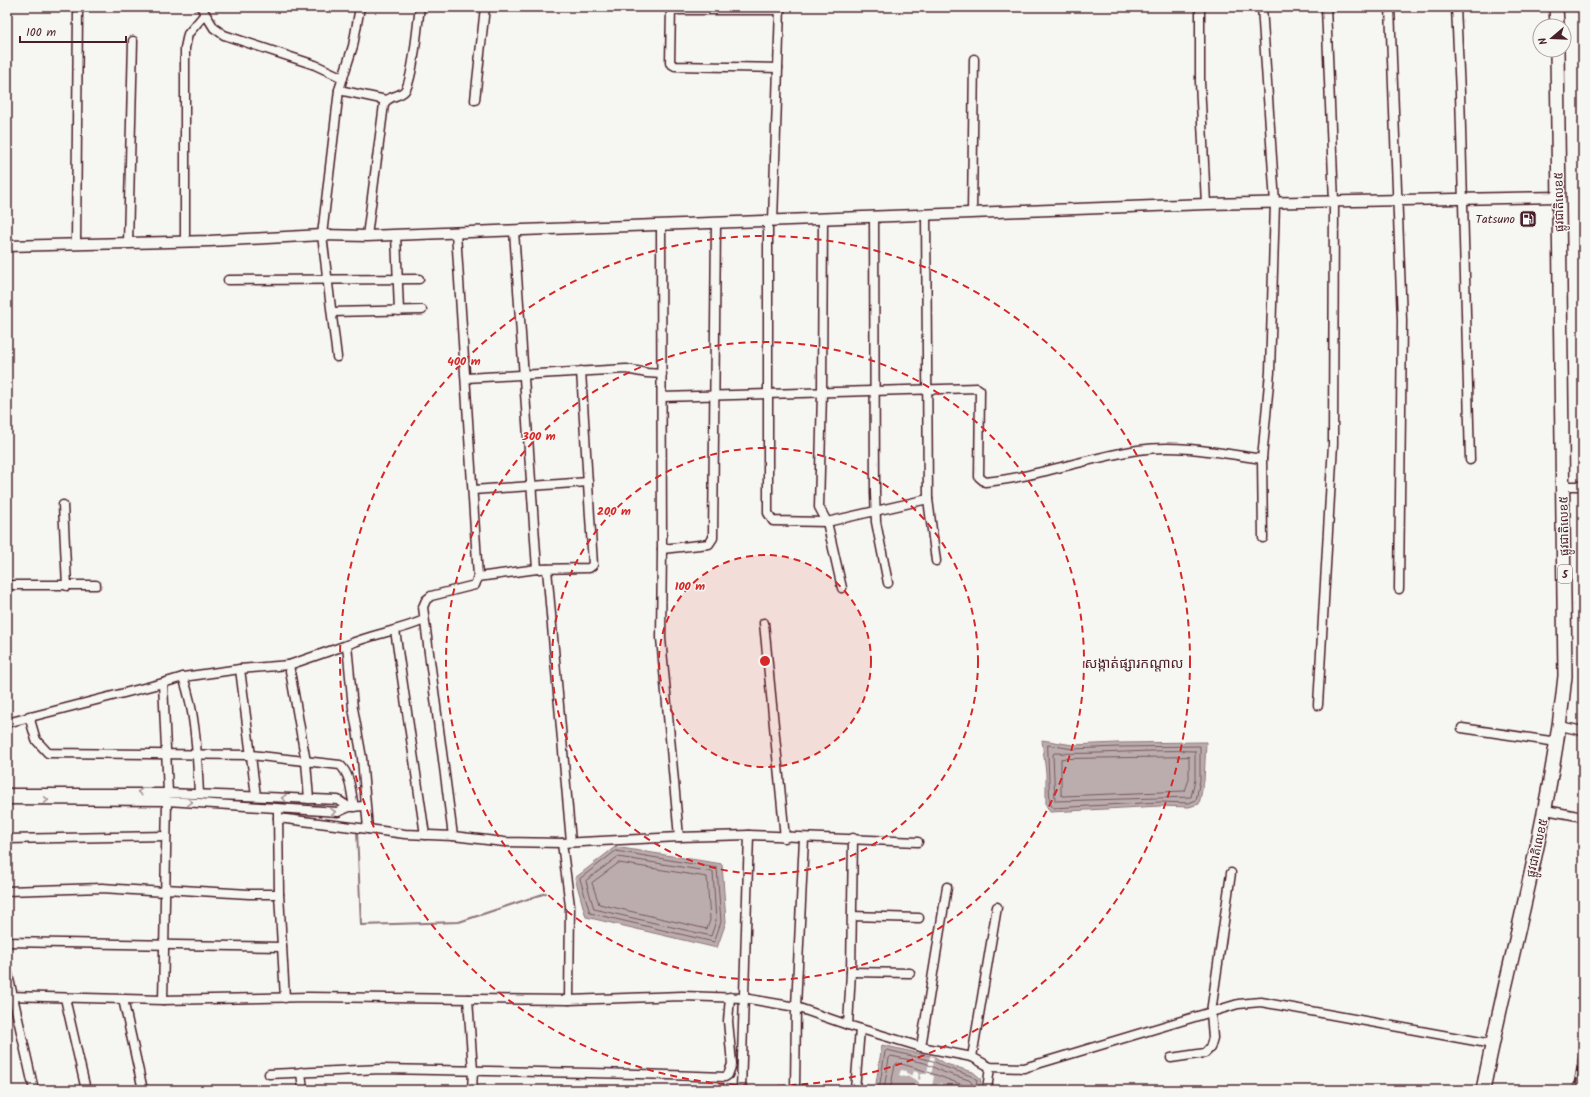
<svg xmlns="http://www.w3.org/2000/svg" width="1590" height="1097" font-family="Kalam,'Noto Sans Khmer',sans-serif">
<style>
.water{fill:#bbadae;stroke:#8e747a}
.pier{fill:#f6f6f2}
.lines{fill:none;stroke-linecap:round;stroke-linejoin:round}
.shore{stroke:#77585f;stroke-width:1}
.stream{stroke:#8e747a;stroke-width:2}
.minor-casing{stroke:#4a1f2b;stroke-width:11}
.tertiary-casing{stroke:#4a1f2b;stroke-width:13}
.trunk-casing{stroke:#4a1f2b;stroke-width:16}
.minor{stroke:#f6f6f2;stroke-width:8}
.tertiary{stroke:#f6f6f2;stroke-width:10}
.trunk{stroke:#f6f6f2;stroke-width:13}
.rail-casing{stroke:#4a1f2b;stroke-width:3.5}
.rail{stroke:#f6f6f2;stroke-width:2;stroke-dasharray:6;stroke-linecap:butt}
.oneway{stroke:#a99598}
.ring{fill:none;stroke:#d62828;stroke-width:2;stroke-dasharray:7 5}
.labels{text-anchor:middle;stroke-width:3;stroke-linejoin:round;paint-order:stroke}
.shield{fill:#f6f6f2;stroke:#7e6067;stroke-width:1}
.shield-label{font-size:11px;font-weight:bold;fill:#4a1f2b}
.street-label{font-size:12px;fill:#4a1f2b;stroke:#f6f6f2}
.poi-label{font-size:12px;fill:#4a1f2b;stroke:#f6f6f2;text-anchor:end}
.quarter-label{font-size:14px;fill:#4a1f2b;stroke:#f6f6f2}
.centre{fill:#d62828;stroke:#f6f6f2;stroke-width:2}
.ring-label{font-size:12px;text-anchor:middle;font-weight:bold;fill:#d62828;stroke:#f6f6f2;stroke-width:3;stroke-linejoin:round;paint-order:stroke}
</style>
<rect width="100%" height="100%" fill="#f6f6f2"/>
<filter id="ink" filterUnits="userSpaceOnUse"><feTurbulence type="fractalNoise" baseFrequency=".025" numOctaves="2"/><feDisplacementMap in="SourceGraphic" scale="8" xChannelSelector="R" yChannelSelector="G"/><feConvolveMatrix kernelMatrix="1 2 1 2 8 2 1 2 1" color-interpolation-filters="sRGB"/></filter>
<g filter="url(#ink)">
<g class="water">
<polygon points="1042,740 1073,745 1117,743 1206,742 1204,781 1199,804 1189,807 1160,806 1050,812 1046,805 1046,773"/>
<polygon points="615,847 722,864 726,922 717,948 586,917 575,878"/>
<polygon points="882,1045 935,1057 946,1064 973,1072 980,1078 981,1083 979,1090 875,1090"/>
</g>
<polygon class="pier" points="930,1056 935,1057 931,1075 934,1076 932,1087 941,1083 944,1088 940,1090 918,1090 919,1082 907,1075 906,1077 899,1075 901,1070 907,1071 907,1073 912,1076 914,1071 919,1073 918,1079 920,1080 921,1074 927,1074"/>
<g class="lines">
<g class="shore">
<polygon points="1048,745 1073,749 1118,747 1200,746 1200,780 1196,800 1189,803 1160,802 1053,808 1050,803"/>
<path d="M1195,751V780L1191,797L1055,801L1053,755L1054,753C1101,755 1148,749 1195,751Z"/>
<polygon points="1189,757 1189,779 1185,791 1063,796 1061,795 1061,759"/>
<polygon points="616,851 717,868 721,922 714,942 590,913 580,879"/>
<polygon points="618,857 713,872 716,921 711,936 594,909 586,881"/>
<polygon points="619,863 707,877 710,920 707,929 599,904 592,883"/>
<polyline points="879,1090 885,1052 887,1050 933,1061 945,1067 971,1076 977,1080 975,1090"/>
<polyline points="884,1090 889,1058 891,1056 925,1063 943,1072 969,1080 972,1083 970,1090"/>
<path d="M890,1090L895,1065L897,1063C920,1068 941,1077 963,1085L964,1090"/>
</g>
<polyline class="stream" points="357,830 361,925 459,922 546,893"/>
<defs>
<g id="minor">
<polyline points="201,7 214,28 224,35 315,65 343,78"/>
<polyline points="671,7 670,63 675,66 778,68"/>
<polyline points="1200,7 1200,82 1206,204"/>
<polyline points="1262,7 1275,203 1270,372 1262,459 1263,538"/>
<polyline points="1390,7 1402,320 1399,589"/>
<polyline points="1456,7 1460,93 1470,460"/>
<polyline points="671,10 780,10"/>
<polyline points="339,90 386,100"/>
<polyline points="475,100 485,7"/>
<polyline points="972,213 974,59"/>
<polyline points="926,215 928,499 936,561"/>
<polyline points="874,217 875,492 876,522 888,583"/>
<polyline points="823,219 822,393 819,507 827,522 842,588"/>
<polyline points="768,221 768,513 773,521 827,522 928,499"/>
<polyline points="773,221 780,7"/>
<polyline points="661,225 662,549 709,544 713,538 716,223"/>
<polyline points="514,231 537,569"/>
<polyline points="396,235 399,311"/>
<path d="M367,236L384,104C389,94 401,98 406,89C414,73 417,27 420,7"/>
<polyline points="185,241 185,48 188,34 205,14"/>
<polyline points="128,243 133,41"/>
<polyline points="76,244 78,10"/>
<polyline points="228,280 419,279"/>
<polyline points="332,312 422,310"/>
<polyline points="337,357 322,235 339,90 353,46 360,7"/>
<polyline points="466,378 626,369 647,373 662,374"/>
<path d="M662,397L977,388L980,390L979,477L985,482C1037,477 1086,458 1138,450C1179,444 1221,453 1262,459"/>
<polyline points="1563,486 1583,486"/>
<polyline points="473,490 588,482"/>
<polyline points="63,505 67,586"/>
<polyline points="662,549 661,638 679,837"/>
<polyline points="547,569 571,842"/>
<polyline points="478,577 537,569 589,568 593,565 581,371"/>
<polyline points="7,585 96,585"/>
<polyline points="764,623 785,838"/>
<polyline points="395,630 425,835"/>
<polyline points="289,665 306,762 309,799"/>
<polyline points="240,669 256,796"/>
<path d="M183,677C196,713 197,755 199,794"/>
<polyline points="163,683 183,677 240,669 289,665 347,645"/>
<polyline points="1318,705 1333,444 1334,202 1326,7"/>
<path d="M29,716L36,740L48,753L251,755L340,765C351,775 351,793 354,807"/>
<polyline points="7,723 163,683 168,793"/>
<polyline points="1560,726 1583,731"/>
<polyline points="1462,728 1557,742"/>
<polyline points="7,793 168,793 338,800 349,807"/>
<polyline points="7,800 167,801 338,812 349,807 365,806"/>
<polyline points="1546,810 1583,817"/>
<polyline points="278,813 279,894 285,998"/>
<path d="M278,818L368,829L362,758L353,708L347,645C372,634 399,631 424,620"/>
<polyline points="368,829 405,834 453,836 504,842 562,843 679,837 749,835 918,842"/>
<polyline points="453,836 423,607 426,600 431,596 475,585 478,577 456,233"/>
<polyline points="7,839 166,836"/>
<polyline points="562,843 570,906 569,1000"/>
<polyline points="165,889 249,894 279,894"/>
<polyline points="7,891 102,888 165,892"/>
<polyline points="852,916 919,918"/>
<polyline points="7,942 282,947"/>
<polyline points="7,970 34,1090"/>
<polyline points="851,972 910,973"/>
<polyline points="7,996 163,1000 308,997 569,1000 682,996 743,998 796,1007 848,1025 921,1047 972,1057 990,1067 1024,1068 1238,1004 1261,1002 1492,1044"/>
<polyline points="65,998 86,1090"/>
<polyline points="123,999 143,1090"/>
<polyline points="468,999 473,1071 472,1090"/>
<polyline points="163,1000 167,801"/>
<polyline points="848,1025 851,972 853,838"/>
<polyline points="921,1047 947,887"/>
<polyline points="972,1057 997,907"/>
<polyline points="1171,1058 1205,1053 1210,1048 1213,1038 1211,1012 1231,873"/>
<polyline points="301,1072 303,1090"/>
<polyline points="269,1074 381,1069 639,1074 725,1077 728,1075 732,1064 728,1021 730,997"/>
<polyline points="741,1090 749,835"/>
<polyline points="795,1090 796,1007 804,838"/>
<polyline points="855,1090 860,1029"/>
<polyline points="987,1090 990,1067"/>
</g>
<polyline id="tertiary" points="7,246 210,241 322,235 367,236 1206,204 1559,197"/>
<g id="trunk">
<polyline points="1556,7 1557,26"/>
<path d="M1483,1090C1510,951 1551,817 1565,676L1557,50"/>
</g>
</defs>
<use href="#minor" class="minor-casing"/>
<use href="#tertiary" class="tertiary-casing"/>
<use href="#trunk" class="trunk-casing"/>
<use href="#minor" class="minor"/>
<use href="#tertiary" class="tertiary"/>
<use href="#trunk" class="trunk"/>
<defs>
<polyline id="rail" points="1574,1090 1583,1039"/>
</defs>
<use href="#rail" class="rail-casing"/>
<use href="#rail" class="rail"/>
</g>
<defs><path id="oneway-chevron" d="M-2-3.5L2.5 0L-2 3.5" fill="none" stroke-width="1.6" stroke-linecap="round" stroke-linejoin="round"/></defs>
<g class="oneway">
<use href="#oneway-chevron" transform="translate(140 792) rotate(-179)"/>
<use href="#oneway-chevron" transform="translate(284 798) rotate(-177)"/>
<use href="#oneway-chevron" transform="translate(46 800) rotate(1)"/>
<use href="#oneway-chevron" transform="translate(190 802) rotate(3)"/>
<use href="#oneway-chevron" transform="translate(333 812) rotate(-5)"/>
</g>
</g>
<circle cx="765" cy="661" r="106" fill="#d62828" fill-opacity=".12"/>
<g class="ring">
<circle cx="765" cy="661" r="106"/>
<circle cx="765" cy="661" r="213"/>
<circle cx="765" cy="661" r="319"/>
<circle cx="765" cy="661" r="425"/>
</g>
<defs>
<symbol id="fuel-square" viewBox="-11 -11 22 22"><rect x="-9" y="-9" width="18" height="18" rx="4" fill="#4a1f2b" stroke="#f6f6f2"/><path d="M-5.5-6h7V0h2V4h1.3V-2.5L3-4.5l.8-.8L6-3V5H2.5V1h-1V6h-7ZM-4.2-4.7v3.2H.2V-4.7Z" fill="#fff"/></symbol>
</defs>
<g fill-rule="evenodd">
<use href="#fuel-square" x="1518" y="209" width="20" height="20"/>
</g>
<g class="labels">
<rect class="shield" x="1558" y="565" width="14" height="18" rx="3"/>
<g class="shield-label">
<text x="1565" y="578">5</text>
</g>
<g class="street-label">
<text transform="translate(1559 202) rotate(-91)" y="4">ផ្លូវជាតិលេខ៥</text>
<text transform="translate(1564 526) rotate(-91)" y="4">ផ្លូវជាតិលេខ៥</text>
<text transform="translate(1537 848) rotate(-77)" y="4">ផ្លូវជាតិលេខ៥</text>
</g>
<g class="poi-label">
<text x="1515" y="223">Tatsuno</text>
</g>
<g class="quarter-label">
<text x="1134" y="668">សង្កាត់ផ្សារកណ្ដាល</text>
</g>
</g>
<circle cx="765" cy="661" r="6" class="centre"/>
<g class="ring-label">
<text x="464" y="365">400 m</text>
<text x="539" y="440">300 m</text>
<text x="614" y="515">200 m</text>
<text x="690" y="590">100 m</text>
</g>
<rect width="1590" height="1097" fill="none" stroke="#f6f6f2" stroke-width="24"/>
<rect x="12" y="12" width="1566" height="1073" fill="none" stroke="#4a1f2b" stroke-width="1.5" filter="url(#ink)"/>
<g transform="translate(1552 38) rotate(251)"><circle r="19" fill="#f6f6f2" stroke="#b1a0a2"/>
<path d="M0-3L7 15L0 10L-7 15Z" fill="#4a1f2b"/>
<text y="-6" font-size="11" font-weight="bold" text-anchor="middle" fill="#4a1f2b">N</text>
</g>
<path d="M20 36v6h106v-6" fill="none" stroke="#4a1f2b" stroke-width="2"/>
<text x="26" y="36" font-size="12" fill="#4a1f2b" stroke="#f6f6f2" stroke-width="3" paint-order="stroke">100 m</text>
</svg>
